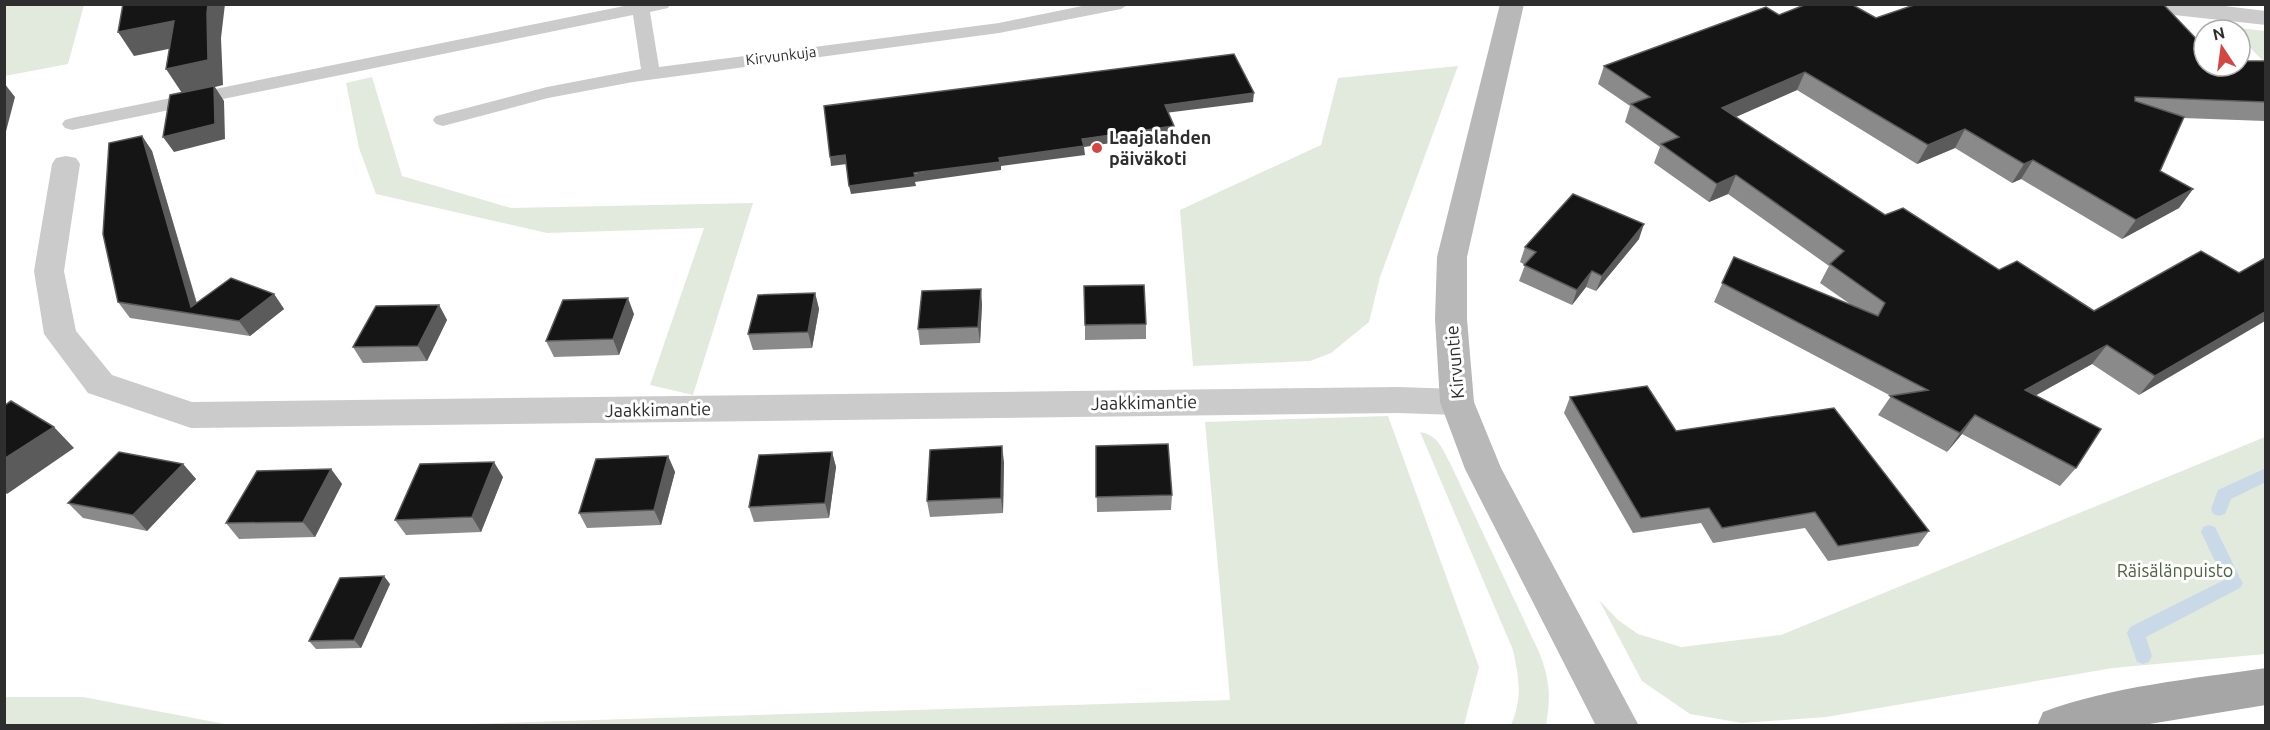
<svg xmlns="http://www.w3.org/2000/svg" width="2270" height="730" font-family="Ubuntu,sans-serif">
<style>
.green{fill:#e2eadd}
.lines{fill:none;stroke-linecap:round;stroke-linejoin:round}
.stream{fill:#cad9e8;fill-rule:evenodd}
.lane{fill:#cbcbcb;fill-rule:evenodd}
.street{fill:#cbcbcb;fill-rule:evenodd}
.secondary{fill:#b8b8b8;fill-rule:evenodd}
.primary{fill:#a6a6a6;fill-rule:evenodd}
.wall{fill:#8a8a8a}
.shaded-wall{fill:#5b5b5b}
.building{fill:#151515;stroke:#5b5b5b;stroke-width:1.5}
.poi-dot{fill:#d34641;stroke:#fff;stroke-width:2}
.labels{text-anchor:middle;stroke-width:6;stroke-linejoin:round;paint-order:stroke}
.far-street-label{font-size:15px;fill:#2e2e2e;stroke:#fff}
.poi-label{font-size:18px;font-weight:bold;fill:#2e2e2e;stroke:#fff;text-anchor:start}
.street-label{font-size:18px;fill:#2e2e2e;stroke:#fff}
.park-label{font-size:18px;fill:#4d6440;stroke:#fff}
</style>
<rect width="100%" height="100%" fill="#fff"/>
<g class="green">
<polygon points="5,4 84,5 68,64 5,76"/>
<polygon points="2230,27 2265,31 2265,63 2240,37 2240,30 2232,30"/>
<polygon points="1458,66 1380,277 1369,322 1331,353 1310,361 1193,366 1180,210 1321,145 1338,78"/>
<polygon points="372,77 402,176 511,208 753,203 693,395 650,385 704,228 547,233 376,194 359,148 346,83"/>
<polygon points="1388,416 1479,667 1464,725 437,725 1230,700 1205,422"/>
<path d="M1420,432C1438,435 1442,448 1450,463L1539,652C1550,680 1551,696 1546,725H1511C1523,697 1519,679 1513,650Z"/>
<polygon points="2265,437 2265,654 2113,668 1826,717 1742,723 1690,714 1642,681 1599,600 1618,620 1638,634 1681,647 1781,635"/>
<polygon points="5,697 83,697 230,725 5,725"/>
</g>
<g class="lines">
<g class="stream">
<polygon points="2266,468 2266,482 2231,499 2225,514 2219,516 2213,514 2211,509 2218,490"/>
<polygon points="2209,525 2215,527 2240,578 2243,583 2240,588 2146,637 2152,656 2149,662 2143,664 2137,662 2127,633 2130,627 2224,580 2201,532 2203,527"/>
</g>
<polygon class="lane" points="634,4 670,4 668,8 650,12 659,67 999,23 1092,4 1129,4 1121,9 999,33 633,82 548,98 443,126 436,124 433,120 436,116 547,87 641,69 633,15 72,130 65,128 62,124 65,120 72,118"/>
<g class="street">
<polygon points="2125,4 2208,4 2266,11 2266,25 2137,11 2129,9"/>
<polygon points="66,156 76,158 80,164 64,271 76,331 112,375 192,402 1398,387 1457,389 1469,393 1474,402 1469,411 1457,415 1398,413 191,428 88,393 44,334 34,271 52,164 56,158"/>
</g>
<polygon class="secondary" points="1500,4 1524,4 1467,257 1467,319 1474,402 1501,468 1639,726 1596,726 1465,469 1440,402 1435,319 1437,257"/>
<path class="primary" d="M2266,668V705L2137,726H2037L2043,712C2113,686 2192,679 2266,668Z"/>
</g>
<g class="wall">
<polygon points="1779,15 1876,18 2204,66 2265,61 2265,121 2183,118 2160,171 2193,189 2179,208 2122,239 2021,179 2012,183 1955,148 1917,164 1797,90 1736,117 1885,215 1999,270 2094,311 2239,273 2265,258 2139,395 2092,364 2035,396 2076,468 2060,486 1962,434 1947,452 1878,415 1891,396 1714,302 1734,257 1853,306 1820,283 1829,266 1728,194 1709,202 1654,163 1660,147 1625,122 1630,106 1598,84 1604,66"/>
<polygon points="142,136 152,151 197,303 274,294 284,309 250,336 130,318 118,302"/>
<polygon points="1639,239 1596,291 1586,287 1572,305 1519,281 1525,265 1520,262 1525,247"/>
<polygon points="815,293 819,309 812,348 753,350 748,334"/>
<polygon points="982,304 980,343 920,345 918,329"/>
<polygon points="439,305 447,320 427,361 363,363 353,347"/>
<polygon points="634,314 619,355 554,357 546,341"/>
<polygon points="1146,324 1146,339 1085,340 1085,325"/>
<polygon points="1570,397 1676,431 1929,531 1918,546 1828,561 1805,528 1713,543 1701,523 1633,533 1564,413"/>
<polygon points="1096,446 1172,495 1171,510 1097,512"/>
<polygon points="832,452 836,467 829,518 754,522 749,507"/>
<polygon points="668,456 675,472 661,525 587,528 579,513"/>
<polygon points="1004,462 1003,513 930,517 927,501"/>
<polygon points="183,464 196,479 147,531 83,518 68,503"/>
<polygon points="331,469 342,484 315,537 239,539 226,523"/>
<polygon points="503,477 481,532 406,535 395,520"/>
<polygon points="390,584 361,648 316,649 309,641"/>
</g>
<g class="shaded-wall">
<polygon points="208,4 225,4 221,38 223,85 215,87 224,101 225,139 174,152 163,137 182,93 166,69 207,14"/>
<polygon points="174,21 188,45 134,56 118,32"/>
<polygon points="1805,72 1797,90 1715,126 1722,108"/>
<polygon points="4,83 15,97 4,139"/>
<polygon points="1254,93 1253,102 1165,113 1165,105"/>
<polygon points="1174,126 1173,134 1084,147 1085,155 1001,166 1001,170 915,182 916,186 851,194 849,186 999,158 1082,139"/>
<polygon points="1965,129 1955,148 1917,164 1928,145"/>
<polygon points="142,136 152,151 200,315 191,307"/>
<polygon points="845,155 847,164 831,166 830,157"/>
<polygon points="2033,160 2021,179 2012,183 2024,164"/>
<polygon points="1736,175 1728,194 1709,202 1717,184"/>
<polygon points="2193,189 2179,208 2122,239 2136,220"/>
<polygon points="1644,224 1639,239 1596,291 1602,276"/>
<polygon points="1592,271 1586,287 1572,305 1577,290"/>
<polygon points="981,289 982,304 980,343 978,327"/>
<polygon points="815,293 819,309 812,348 808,332"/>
<polygon points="274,294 284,309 250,336 239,321"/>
<polygon points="628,298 634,314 619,355 613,339"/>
<polygon points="439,305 447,320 427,361 418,346"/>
<polygon points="2265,312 2265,321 2139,395 2155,376"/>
<polygon points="2107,345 2092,364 2011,409 2025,390"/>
<polygon points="1975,415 1962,434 1947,452 1960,433"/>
<polygon points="54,427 74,448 7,494 4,491 4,459"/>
<polygon points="1002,446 1004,462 1003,513 1001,498"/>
<polygon points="832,452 836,467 829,518 825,503"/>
<polygon points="668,456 675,472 661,525 654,510"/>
<polygon points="494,462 503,477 481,532 472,517"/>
<polygon points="183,464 196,479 147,531 133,515"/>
<polygon points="331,469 342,484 315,537 303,522"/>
<polygon points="384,576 390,584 361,648 354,640"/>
</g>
<g class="building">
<polygon points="123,4 208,4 207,14 208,60 166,69 174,21 118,32"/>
<polygon points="1807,4 1851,4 1876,18 1917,4 2163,4 2204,47 2204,66 2240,66 2240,61 2265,61 2265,102 2135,97 2135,101 2184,117 2160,171 2193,189 2136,220 2033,160 2024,164 1965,129 1928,145 1805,72 1722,108 1885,215 1903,208 1999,270 2017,261 2094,311 2201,251 2239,273 2265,258 2265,312 2155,376 2107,345 2025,390 2101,429 2076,468 1975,415 1960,433 1890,396 1928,390 1722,283 1734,257 1878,316 1885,303 1830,264 1844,251 1736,175 1717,184 1661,144 1679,137 1631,104 1650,97 1604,66 1766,7 1779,15"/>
<polygon points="1234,54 1254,93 1165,105 1174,126 1082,139 1084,146 999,158 1000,162 914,173 915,177 849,186 845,155 830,157 824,106"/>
<polygon points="214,86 215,124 163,137 170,95"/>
<polygon points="142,136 191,307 231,278 274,294 239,321 118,302 103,234 109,143"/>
<polygon points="1573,194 1644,224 1602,276 1592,271 1577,290 1524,265 1536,252 1525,247"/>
<polygon points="1144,285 1146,324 1085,325 1084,286"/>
<polygon points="981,289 978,327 918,329 922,291"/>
<polygon points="815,293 808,332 748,334 758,295"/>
<polygon points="628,298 613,339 546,341 563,300"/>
<polygon points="439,305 418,346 353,347 376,306"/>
<polygon points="1647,386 1676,431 1834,408 1929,531 1838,546 1815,512 1722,528 1709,508 1641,518 1570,397"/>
<polygon points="11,401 54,427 4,459 4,406"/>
<polygon points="1168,444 1172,495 1096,497 1096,446"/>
<polygon points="1002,446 1001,498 927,501 930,450"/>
<polygon points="119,452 183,464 133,515 68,503"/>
<polygon points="832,452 825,503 749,507 759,455"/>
<polygon points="668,456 654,510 579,513 596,459"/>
<polygon points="494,462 472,517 395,520 420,464"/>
<polygon points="331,469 303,522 226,523 257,471"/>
<polygon points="384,576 354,640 309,641 340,578"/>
</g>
<circle class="poi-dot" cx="1097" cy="148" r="6"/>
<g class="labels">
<g class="far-street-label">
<text transform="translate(781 56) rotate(-7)" y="5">Kirvunkuja</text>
</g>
<g class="poi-label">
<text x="1109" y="144">Laajalahden<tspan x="1109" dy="21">päiväkoti</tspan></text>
</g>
<g class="street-label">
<text transform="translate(1455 362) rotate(-95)" y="6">Kirvuntie</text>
<text transform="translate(1144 403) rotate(-1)" y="6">Jaakkimantie</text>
<text transform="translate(658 410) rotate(-1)" y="6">Jaakkimantie</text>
</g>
<g class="park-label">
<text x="2175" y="577">Räisälänpuisto</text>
</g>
</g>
<rect width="2270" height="730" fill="none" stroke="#2e2e2e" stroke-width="12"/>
<g transform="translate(2222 48) rotate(347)"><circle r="28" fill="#ffffff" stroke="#ababab" stroke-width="1.5"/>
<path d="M0-4.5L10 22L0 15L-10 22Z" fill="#d34641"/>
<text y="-9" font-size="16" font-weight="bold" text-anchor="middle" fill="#2e2e2e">N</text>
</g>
</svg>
